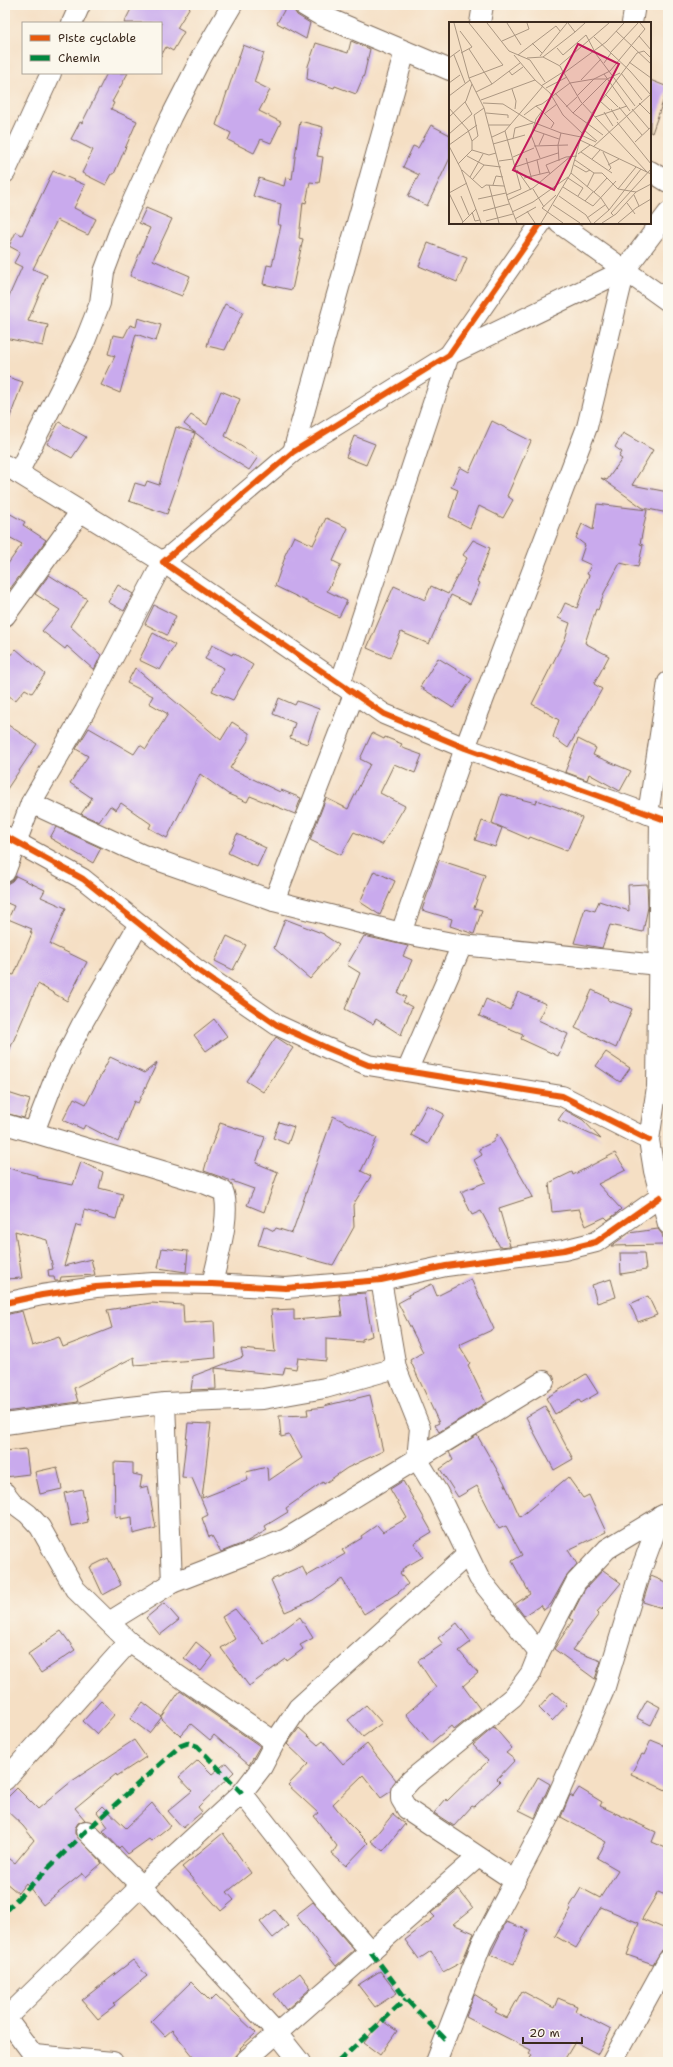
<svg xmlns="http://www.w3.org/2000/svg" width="673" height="2067" font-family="'Shantell Sans',sans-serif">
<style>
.building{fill:#c9aaed}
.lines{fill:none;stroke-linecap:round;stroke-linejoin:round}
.minor-casing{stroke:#7c6958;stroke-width:22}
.minor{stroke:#fff;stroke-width:20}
.quiet{stroke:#00873e;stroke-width:5;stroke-dasharray:10 5;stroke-linecap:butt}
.cycleway-casing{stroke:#fbf7ec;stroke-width:8}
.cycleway{stroke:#e8590c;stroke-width:6}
.inset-road{fill:none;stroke:#ab9782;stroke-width:1}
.view{fill:#c2185b;fill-opacity:0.15;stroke:#c2185b;stroke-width:2}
.inset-edge{fill:none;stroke:#3b2a1e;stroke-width:2}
</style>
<rect width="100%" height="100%" fill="#fbf7ec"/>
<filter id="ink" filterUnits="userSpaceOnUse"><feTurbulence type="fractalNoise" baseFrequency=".025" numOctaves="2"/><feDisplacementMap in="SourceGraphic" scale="8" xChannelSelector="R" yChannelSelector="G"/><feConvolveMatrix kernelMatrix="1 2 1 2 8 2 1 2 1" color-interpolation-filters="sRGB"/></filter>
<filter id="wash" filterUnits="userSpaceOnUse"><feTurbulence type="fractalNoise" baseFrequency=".012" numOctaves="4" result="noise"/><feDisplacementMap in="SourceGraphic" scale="16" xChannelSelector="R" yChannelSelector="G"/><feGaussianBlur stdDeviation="0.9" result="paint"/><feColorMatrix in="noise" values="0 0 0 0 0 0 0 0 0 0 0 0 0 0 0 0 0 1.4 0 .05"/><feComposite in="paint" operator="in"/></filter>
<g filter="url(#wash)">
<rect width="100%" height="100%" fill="#f5dfc4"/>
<g id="blocks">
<g class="building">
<polygon points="133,5 191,5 177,28 184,32 173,51 166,47 161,56 161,23 124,23"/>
<polygon points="287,5 292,5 297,15 310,23 306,39 277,23"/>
<polygon points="351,41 370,49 364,75 356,94 335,86 334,88 307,79 308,66 316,43 348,53"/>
<polygon points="243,45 264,53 254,82 270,90 259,111 281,122 271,143 261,139 254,153 228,140 231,133 216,125"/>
<polygon points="107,73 128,73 112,102 114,103 111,109 137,121 114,174 112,174 106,185 82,173 93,150 71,139 80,122 82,123"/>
<polygon points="650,80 668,87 652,133 650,132"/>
<polygon points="300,121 323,127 317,156 323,157 319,183 310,182 306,203 303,202 299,238 303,239 292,290 263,284 267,265 272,266 281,225 278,225 281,204 253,196 259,178 284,186 286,177 292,179"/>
<polygon points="431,125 450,135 450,158 427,206 408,196 419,175 403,167 413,146 418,148"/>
<polygon points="53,171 85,185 74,208 96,219 88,235 57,220 33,269 47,275 28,321 48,325 43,346 5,338 5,305 22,267 14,263 20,252 9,246 16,232 22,235"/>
<polygon points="146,208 172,219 153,260 190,276 182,296 130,276 150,228 139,223"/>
<polygon points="428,243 467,258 457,282 419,266"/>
<polygon points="225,304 243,312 225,350 207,346 210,335"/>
<polygon points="138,318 161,325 156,341 136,334 120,393 101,385 115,356 108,354 113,335 124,337 130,325 136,327"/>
<polygon points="5,376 23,382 7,425 5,425"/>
<polygon points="221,391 240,399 225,436 258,457 249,470 219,451 184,424 191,415 207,425"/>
<polygon points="492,421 531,441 507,496 513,500 503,518 479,506 470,528 449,517 458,490 451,487 460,467 469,472"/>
<polygon points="59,422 86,437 72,458 47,444"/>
<polygon points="176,427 195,433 167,514 129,501 135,483 145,486 147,481 159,485"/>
<polygon points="623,433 653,450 632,485 668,492 668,513 643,508 601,478 607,480 622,459 619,457 622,452 615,447"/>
<polygon points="354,436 375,444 366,465 346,457"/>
<polygon points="597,504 647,510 640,544 643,545 638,567 620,563 604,593 598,610 596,609 585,643 609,656 594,684 602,689 568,748 553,737 559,720 532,704 565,639 570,623 558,618 565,603 577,608 589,575 587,574 591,565 580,560 585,545 576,538 582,524 593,530"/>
<polygon points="5,511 25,522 23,525 46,540 10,589 5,586 5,568 22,544 5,535"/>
<polygon points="326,518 348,528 333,561 341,565 327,591 347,601 339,617 275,586 285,557 284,557 294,536 313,545"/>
<polygon points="473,540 490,548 477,582 480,583 470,604 451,595 429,644 401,632 390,658 367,648 394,586 425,600 431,586 448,594 467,558 463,555"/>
<polygon points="49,575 87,599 70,626 101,655 94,670 67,646 65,649 42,631 60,610 35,594"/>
<polygon points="118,585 133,594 124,611 108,602"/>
<polygon points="154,605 176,616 167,635 145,624"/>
<polygon points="153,633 175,645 160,670 139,660"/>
<polygon points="212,645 232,655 233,653 253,665 233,700 212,691 224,668 205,659"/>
<polygon points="16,649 45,674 32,693 25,689 15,701 5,692 5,661"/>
<polygon points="438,658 472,679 453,708 420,687"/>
<polygon points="135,668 221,740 232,722 249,733 249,739 230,768 280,792 281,790 301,798 295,814 250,796 247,802 228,794 200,774 167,838 149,828 151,824 121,803 116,810 110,806 99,822 81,814 92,798 70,783 88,756 76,749 89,728 134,754 140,745 146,749 168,714 149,703 153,696 127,683"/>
<polygon points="279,698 295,705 297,701 319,709 307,744 290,738 295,723 273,714"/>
<polygon points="5,723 37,744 5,792"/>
<polygon points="372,733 384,739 385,737 402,744 400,747 422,755 415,773 394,764 380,793 405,806 382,845 354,832 341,855 310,840 326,798 348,809 370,764 360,759"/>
<polygon points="578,739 596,748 593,755 631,771 620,791 589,774 587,780 565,772"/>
<polygon points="501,794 536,803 537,800 566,810 582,818 567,851 530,837 529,839 492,823"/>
<polygon points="482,821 502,828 495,847 475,840"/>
<polygon points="56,827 101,848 93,863 50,838"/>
<polygon points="237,834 266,848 257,867 228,853"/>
<polygon points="439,860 485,875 474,908 482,910 474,934 450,926 452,919 422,910"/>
<polygon points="374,871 395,881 380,915 360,902"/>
<polygon points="16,876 45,890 41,897 66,908 50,944 87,962 67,1001 38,984 6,1058 5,973 14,975 32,933 30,932 32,929 8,919 14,906 5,902 5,885 12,881"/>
<polygon points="647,884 648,907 643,932 610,925 602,948 574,943 585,908 595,911 599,901 629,911 628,885"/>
<polygon points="285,919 324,934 324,935 339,945 310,979 274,948"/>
<polygon points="227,936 246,945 233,970 215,961"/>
<polygon points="364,936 408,946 403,956 412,960 398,993 406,997 403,1002 412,1007 401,1035 376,1019 373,1024 345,1009 360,973 347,965"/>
<polygon points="592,990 609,998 608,1000 632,1009 616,1048 575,1028"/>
<polygon points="518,992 546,1004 538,1020 568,1034 558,1056 521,1039 523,1034 479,1016 486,999 510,1010"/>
<polygon points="214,1019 227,1036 206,1051 194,1035"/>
<polygon points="276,1037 293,1048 263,1092 246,1081"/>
<polygon points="606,1052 630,1068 620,1082 596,1066"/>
<polygon points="110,1057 144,1073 157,1063 138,1103 134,1101 118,1142 85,1125 83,1129 63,1120 74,1098 86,1104"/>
<polygon points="5,1092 30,1100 24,1118 5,1113"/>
<polygon points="427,1105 444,1114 428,1144 411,1135"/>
<polygon points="565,1110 583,1120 601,1139 558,1120"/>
<polygon points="333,1116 377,1138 361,1171 371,1176 353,1205 354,1227 333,1265 258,1245 264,1226 274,1231 276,1228 292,1233"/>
<polygon points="279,1122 294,1127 288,1144 273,1138"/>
<polygon points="220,1123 265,1137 256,1163 278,1172 264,1212 247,1205 254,1189 204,1171 210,1149"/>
<polygon points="497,1134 533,1197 499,1208 510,1246 500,1247 481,1211 472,1215 461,1192 486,1182 474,1160 482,1155 479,1149 493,1142"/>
<polygon points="615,1153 626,1170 598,1184 621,1209 617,1213 608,1220 605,1217 586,1226 579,1209 552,1212 549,1183 572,1172 573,1175"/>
<polygon points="81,1162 103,1172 99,1188 123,1194 116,1219 84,1210 81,1226 76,1225 64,1266 91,1259 95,1275 61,1277 60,1281 55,1281 54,1277 49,1277 48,1270 53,1269 47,1240 15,1231 22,1278 5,1279 5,1230 8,1230 5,1229 5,1167 38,1176 37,1178 73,1185"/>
<polygon points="658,1229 662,1234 665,1245 611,1246 629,1233"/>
<polygon points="162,1248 188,1251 186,1272 158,1268"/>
<polygon points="620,1253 644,1253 646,1270 621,1274"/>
<polygon points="471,1279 494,1329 459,1345 470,1363 468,1365 486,1403 439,1432 435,1425 439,1423 410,1360 423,1352 398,1303 409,1297 408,1295 432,1284 437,1296"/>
<polygon points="611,1279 616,1297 597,1303 592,1285"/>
<polygon points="365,1293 372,1336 362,1339 362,1342 326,1339 326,1361 298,1358 296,1369 285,1367 283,1375 215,1368 216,1389 191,1390 193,1376 243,1357 241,1349 275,1352 271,1310 294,1309 294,1320 342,1316 339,1295"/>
<polygon points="648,1296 657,1315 638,1322 630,1304"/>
<polygon points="151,1303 183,1305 184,1323 214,1321 216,1358 135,1365 134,1357 74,1388 78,1402 5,1412 5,1315 22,1311 32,1346 59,1337 63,1347 112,1328 107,1310"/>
<polygon points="586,1374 598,1393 581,1403 579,1400 555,1414 546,1398"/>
<polygon points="370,1395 383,1451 347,1468 324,1484 323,1482 286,1508 288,1512 265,1526 267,1530 246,1542 221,1552 212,1536 209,1537 202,1518 208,1515 192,1478 182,1477 188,1423 211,1424 202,1498 248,1480 246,1472 267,1467 268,1481 302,1458 289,1435 281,1437 279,1416 308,1415 307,1409 325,1407 324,1406"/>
<polygon points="545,1406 573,1459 554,1470 526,1417"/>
<polygon points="477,1435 504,1482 520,1517 568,1477 583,1498 589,1495 606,1532 568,1550 577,1564 566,1577 551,1604 544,1610 541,1605 524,1616 515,1604 530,1594 512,1561 522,1555 506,1526 499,1529 477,1486 458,1497 440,1469 453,1460 449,1452"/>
<polygon points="26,1449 29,1474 5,1477 5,1451"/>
<polygon points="114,1462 133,1463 133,1474 142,1476 140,1488 148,1486 156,1528 133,1534 132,1517 120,1519 120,1516 115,1517"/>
<polygon points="57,1467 62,1489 40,1494 35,1472"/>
<polygon points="403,1481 432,1532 414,1543 423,1557 402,1569 403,1571 400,1573 408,1584 398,1593 364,1614 342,1579 313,1600 285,1612 271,1580 302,1566 307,1576 345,1554 342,1550 362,1538 361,1536 377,1525 383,1532 407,1518 390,1489"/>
<polygon points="82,1489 88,1522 71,1526 64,1493"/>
<polygon points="108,1558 121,1585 103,1595 90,1567"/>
<polygon points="603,1570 621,1583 597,1612 599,1614 572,1650 601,1661 595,1679 554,1649 573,1620 570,1618 585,1589"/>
<polygon points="651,1576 668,1583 668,1600 665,1609 643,1602"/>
<polygon points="164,1603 179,1620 160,1635 146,1618"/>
<polygon points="235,1609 264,1644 300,1617 313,1638 300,1645 303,1649 287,1661 286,1659 249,1686 221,1648 235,1639 222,1617"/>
<polygon points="457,1623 471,1642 459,1651 478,1673 463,1686 480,1709 454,1730 451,1726 431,1743 406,1714 436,1688 418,1661 443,1644 438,1638"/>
<polygon points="61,1631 75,1650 41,1673 28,1654"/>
<polygon points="196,1642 213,1656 201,1671 184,1658"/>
<polygon points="180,1691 260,1746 249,1765 214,1735 210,1740 191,1724 180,1736 161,1718"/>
<polygon points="553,1692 567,1705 552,1721 539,1708"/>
<polygon points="647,1700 660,1707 651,1725 637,1718"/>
<polygon points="101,1701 115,1714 97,1734 83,1721"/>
<polygon points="143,1702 162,1717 149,1733 130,1719"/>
<polygon points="366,1705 382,1723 363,1737 348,1720"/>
<polygon points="494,1727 512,1748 506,1753 515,1760 497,1779 500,1782 474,1807 472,1806 454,1826 434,1813 446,1799 447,1801 488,1761 473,1745"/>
<polygon points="299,1728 318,1745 323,1741 343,1764 367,1744 396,1780 390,1792 381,1798 363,1775 333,1804 348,1823 368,1843 346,1866 332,1854 337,1846 314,1816 318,1813 288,1785 308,1764 287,1744"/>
<polygon points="134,1740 146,1757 117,1776 116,1774 75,1808 85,1820 78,1823 75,1828 75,1834 102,1863 86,1877 83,1873 43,1905 26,1883 18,1893 5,1882 5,1855 15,1863 34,1840 23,1826 5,1809 5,1800 17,1788 38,1809 72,1781"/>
<polygon points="651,1740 668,1747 668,1791 631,1774 642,1754 644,1755"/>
<polygon points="198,1760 212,1774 226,1763 234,1772 198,1807 202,1812 183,1828 168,1811 192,1791 179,1777"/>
<polygon points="538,1777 550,1784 535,1818 519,1810"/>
<polygon points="579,1788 602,1802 600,1806 656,1832 652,1842 668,1849 668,1896 658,1892 642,1919 668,1930 668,1949 662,1950 653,1964 627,1955 639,1923 601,1907 576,1948 555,1936 571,1909 569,1908 581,1888 600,1898 618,1870 597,1858 606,1842 561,1817 570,1795 573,1797"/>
<polygon points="152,1803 170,1826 151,1841 149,1839 128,1854 121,1846 119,1848 103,1831 108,1827 97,1812 103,1806 126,1828"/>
<polygon points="393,1814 405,1824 383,1851 371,1841"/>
<polygon points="223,1833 251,1873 227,1892 234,1900 221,1911 182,1867"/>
<polygon points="459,1890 473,1908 453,1924 474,1933 462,1962 443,1972 431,1951 419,1959 405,1940 435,1917 431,1913"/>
<polygon points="313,1902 354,1950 336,1966 296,1915"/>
<polygon points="275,1910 288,1926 273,1938 260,1922"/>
<polygon points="506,1922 528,1930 514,1964 490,1955"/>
<polygon points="133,1960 147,1976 113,2004 115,2006 98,2019 82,2000"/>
<polygon points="380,1971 397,1993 375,2007 358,1985"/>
<polygon points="300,1973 311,1988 286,2010 274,1994"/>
<polygon points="191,1982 210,2001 216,1995 256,2033 240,2048 241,2049 233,2058 233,2062 198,2062 172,2030 165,2036 151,2021"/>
<polygon points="522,1991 554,2008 558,1998 577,2006 575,2011 611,2030 598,2054 575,2042 563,2062 528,2062 532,2055 529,2053 531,2050 466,2017 474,1994 497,2009 495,2012 507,2018"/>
<polygon points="381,2020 397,2031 380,2055 364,2043"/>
</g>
</g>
</g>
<g filter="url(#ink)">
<use href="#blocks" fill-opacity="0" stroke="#7c6958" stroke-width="1"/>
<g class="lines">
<defs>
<g id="minor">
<polyline points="303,5 318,14 450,70"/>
<polyline points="72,23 80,5"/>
<polyline points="480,23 483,5"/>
<polyline points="632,23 635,5"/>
<polyline points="650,171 668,182"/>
<polyline points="5,173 51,73"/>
<polyline points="541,223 449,355 293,452 163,562 384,714 465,748 668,821"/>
<polyline points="559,223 668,301"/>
<polyline points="293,452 405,51"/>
<polyline points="5,465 163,562 85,711 31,803 5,872"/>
<polyline points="18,473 85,341 100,303 104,272 121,227 171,117 202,56 232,5"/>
<polyline points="5,616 81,511"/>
<polyline points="340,684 449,355 625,270 668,213"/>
<polyline points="31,803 143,855 274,901 401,933 462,945 668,966"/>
<polyline points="648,814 668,682"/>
<polyline points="660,818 657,1087 649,1140 654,1171 668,1224"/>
<polyline points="5,836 83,879 196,969 277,1025 327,1048 368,1065 562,1096 649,1140"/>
<polyline points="274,901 354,694"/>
<polyline points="401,933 465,748 587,427 625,270"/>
<polyline points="407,1071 462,945"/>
<path d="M5,1124L206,1184L223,1191C232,1213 217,1260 212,1284"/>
<polyline points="34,1132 56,1075 83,1022 139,924"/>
<polyline points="381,1280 396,1368 420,1428 417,1459 438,1493 479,1578 539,1653"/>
<polyline points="5,1303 42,1295 96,1287 153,1283 212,1284 286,1288 381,1280 446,1266 564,1250 596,1242 660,1197"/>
<polyline points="165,1403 172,1583"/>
<polyline points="5,1424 120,1408 165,1403 263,1399 325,1388 396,1368"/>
<polyline points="5,1493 12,1502 28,1514 40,1527 75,1589 129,1642 275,1742"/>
<polyline points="109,1622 172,1583 286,1539 544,1381"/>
<polyline points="5,1780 129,1642"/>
<polyline points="242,1793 325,1899 371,1952"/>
<polyline points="86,1831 141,1886 276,2032 300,2062"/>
<polyline points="515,1881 407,1809 401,1799 401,1791 411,1780 513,1697 531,1673 539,1653 576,1582 607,1549 665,1514"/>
<polyline points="5,2017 39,2062"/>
<polyline points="6,2018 141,1886 242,1793 262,1767 275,1742 298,1708 467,1555"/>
<polyline points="34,2055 113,2062"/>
<polyline points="244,2062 478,1857"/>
<polyline points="436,2062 482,1943 547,1820 604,1690 638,1578 661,1516"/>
<polyline points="612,2062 668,1960"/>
</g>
</defs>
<use href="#minor" class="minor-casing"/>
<use href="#minor" class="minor"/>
<g class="quiet">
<polyline points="5,1911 86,1831 180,1746 188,1743 197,1746 242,1793"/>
<polyline points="371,1952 406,1999 445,2039"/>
<polyline points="338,2062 406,1999"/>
</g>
<defs>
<g id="cycleway">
<polyline points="541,223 449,355 293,452 163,562 384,714 465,748 668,821"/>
<polyline points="5,836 83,879 196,969 277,1025 327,1048 368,1065 562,1096 649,1140"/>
<polyline points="5,1303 42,1295 96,1287 153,1283 212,1284 286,1288 381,1280 446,1266 564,1250 596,1242 660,1197"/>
</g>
</defs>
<use href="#cycleway" class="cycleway-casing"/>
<use href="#cycleway" class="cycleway"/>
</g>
</g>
<g transform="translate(449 22)">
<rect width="202" height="202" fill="#f5dfc4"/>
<path class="inset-road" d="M5,1L20,56L35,86L59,178L68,201M20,1L54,43L20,56M38,1L60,29L81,38L96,60M58,1L72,23M191,1L196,7L161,49L145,57L121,61L132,80L198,150M11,9L23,25L12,31M167,9L202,42M126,10L136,1M190,14L202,28M145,15L181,49L201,72M53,19L80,7L78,1M83,21L93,31M108,26L114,33L137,13L147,32L186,84M20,27L43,62M161,31L189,1M5,33L16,61M65,33L86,58L101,71L114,93L133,111M69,33L107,4L111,9M91,34L118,1M94,35L126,10L119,1M0,36L11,28M78,36L94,35L111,44L114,50L92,64M180,40L202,56M155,41L162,31M111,43L160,1M60,49L63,53L74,45M115,51L157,20L175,1M172,51L193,78M155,52L181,89M132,58L152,37M0,61L11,53M97,66L118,55M63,67L67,79L66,87M27,70L43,62L71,41M106,71L124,91L154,113M156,72L169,85M0,74L21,58M128,74L145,57H158L171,51M32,78L86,58M151,79L161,88M34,81L54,82L81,99L112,111L132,115M190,81L202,93M87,84L93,82L121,61L115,51M117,85L128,75M170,85L193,113M0,86L19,108L23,119V128L9,142M162,87L169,98M183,87L200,107M155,90L164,104M37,91L59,93V96M124,91L158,57M143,91L188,31L195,29L202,36M95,92L108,82M75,93L87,84L93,89M0,95L17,79L23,62M146,95L178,84M168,100L202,142M40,103H61M84,108L110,117M135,108L148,119M56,109L72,167L57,173M0,112L23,92L16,80M132,113L147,120M43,115L56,109L94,64M64,117L66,106L84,101M131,118L202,152M23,119L29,114L25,93L35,86M186,120L202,105M44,122L76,113M0,123L28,103M90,123L95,112M0,124L12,147L32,201M85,124L119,123M144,125L202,72M23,128L40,133L47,131M132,130L163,151M154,130L162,146L160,148M129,132L141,123M18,134L35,143L52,145M64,135L85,126M77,136L83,158M91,136L82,113L87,97L93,89L105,101L102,106M143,137L151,128M88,138L91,152M126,138L145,151H153L169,167L187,170L202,162M50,139L64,137M110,139L109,123L112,111M125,143L137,150L141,148M159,143L170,137M66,145L109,131M13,148L33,166L37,163L55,164M68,148L82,168M122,151L152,176L160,188M101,152L97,143L117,135L128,134M21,155L34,132M75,156L100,150M119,156L134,166L129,174M24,157L35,143M40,163L50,201M44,163L47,154L54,155M114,165L144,184L167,159M138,165L145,151M84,167L95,185M169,167L187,145M145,170L158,156M0,171L14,200M0,171L18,161M107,173L93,186L114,201M185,173L190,184M12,174L20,193M110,174L137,193L142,201M29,177L57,171M59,178L84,166L122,134M136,179L144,170M178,181L186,192M104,183L131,201M34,189L60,182M78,189L86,201M23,190L26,199L31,198M63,190L84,180L119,155M164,193L162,191L202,147M138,196L156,183M66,197L87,185M37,199L64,192M13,201L27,187M92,201L122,151L133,111L143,92M145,201L160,188L192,147M153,201L167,192L187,170M169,201L187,186L202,177"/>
<path class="view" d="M129,22L170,42L105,168L64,148Z"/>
<rect width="202" height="202" class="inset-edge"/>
</g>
<rect width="673" height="2067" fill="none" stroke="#fbf7ec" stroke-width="20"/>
<rect x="22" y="22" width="140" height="52" fill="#fbf7ec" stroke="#aea59a"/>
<rect x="30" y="35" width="20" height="6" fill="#e8590c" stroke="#aea59a"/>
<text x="58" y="42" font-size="12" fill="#3b2a1e">Piste cyclable</text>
<rect x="30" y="55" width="20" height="6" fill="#00873e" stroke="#aea59a"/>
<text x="58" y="62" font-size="12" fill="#3b2a1e">Chemin</text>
<path d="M523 2037v6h59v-6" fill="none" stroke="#3b2a1e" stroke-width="2"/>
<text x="529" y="2037" font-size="12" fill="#3b2a1e" stroke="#fbf7ec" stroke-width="3" paint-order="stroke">20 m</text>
</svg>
